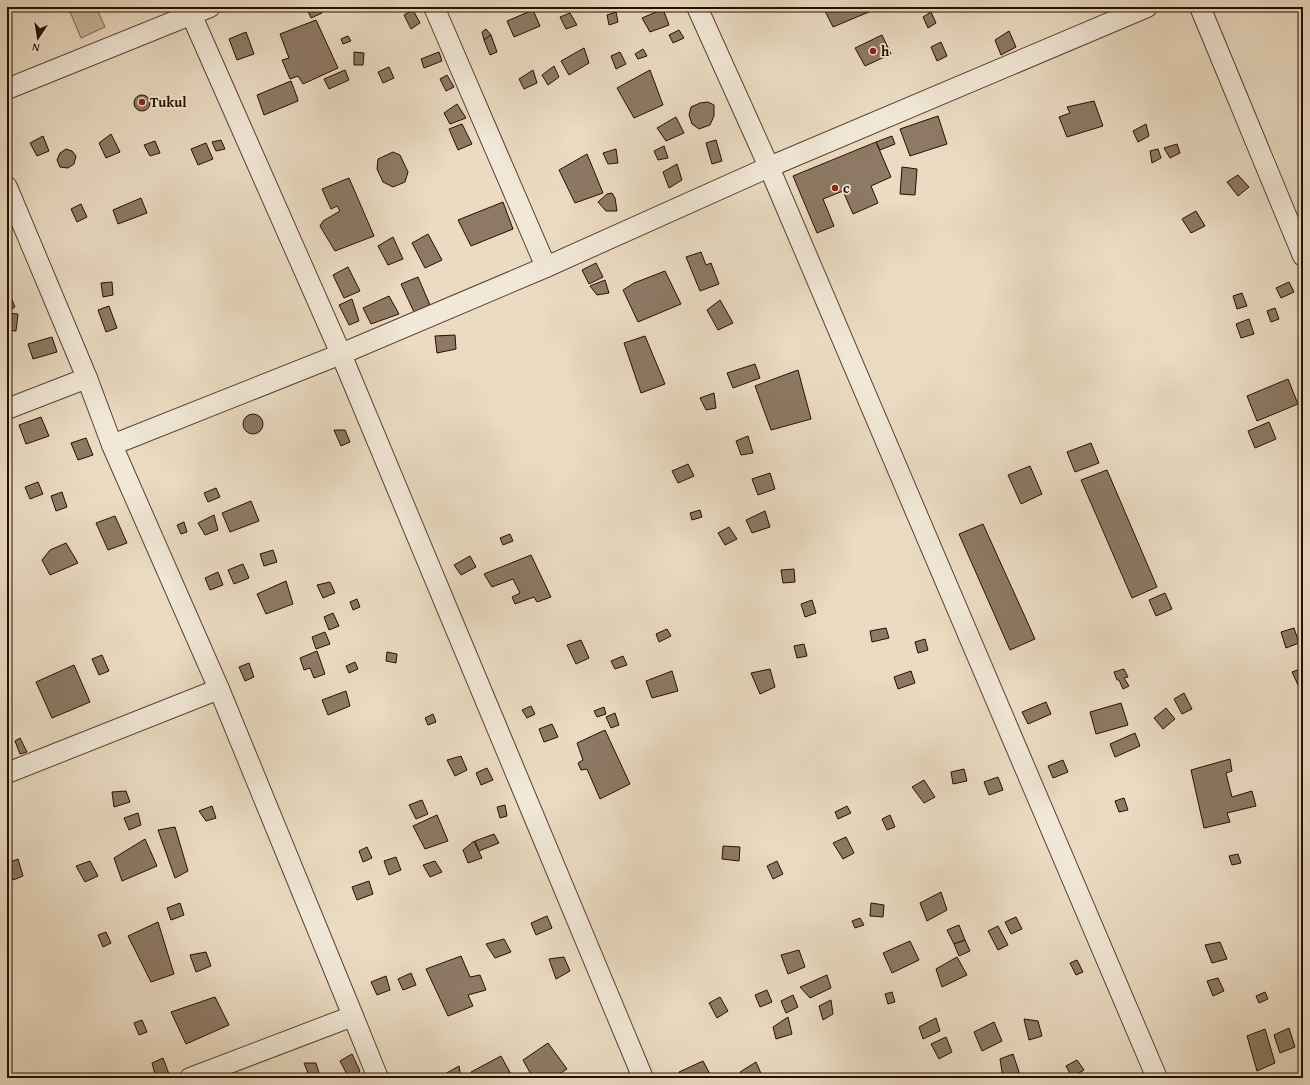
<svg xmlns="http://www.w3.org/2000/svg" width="1310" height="1085" font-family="'Gentium Book Plus',serif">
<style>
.green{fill:#c9b8a1;stroke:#796350}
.building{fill:#8d7965;stroke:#290e00}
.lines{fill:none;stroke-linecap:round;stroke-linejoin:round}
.street-casing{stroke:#594130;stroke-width:22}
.street{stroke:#f1e8d7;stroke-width:20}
.poi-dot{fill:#8f2418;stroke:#f1e8d7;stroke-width:1.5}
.labels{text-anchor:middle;stroke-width:3.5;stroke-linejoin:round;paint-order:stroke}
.poi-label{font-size:14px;font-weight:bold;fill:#290e00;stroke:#f1e8d7;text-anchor:start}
</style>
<rect width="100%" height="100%" fill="#eadbc2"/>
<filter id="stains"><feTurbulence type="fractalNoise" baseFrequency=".005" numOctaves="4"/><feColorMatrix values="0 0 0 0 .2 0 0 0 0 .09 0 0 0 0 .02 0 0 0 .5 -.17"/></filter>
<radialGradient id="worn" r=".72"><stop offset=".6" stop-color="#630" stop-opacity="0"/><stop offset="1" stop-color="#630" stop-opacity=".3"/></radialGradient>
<polygon class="green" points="68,7 96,7 105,27 81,38"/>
<g class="building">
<polygon points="317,7 319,7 322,13 311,18 308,11"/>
<polygon points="823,7 876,7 876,9 833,27"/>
<polygon points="663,9 669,25 650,32 642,18"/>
<polygon points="413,10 420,23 411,29 404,15"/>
<polygon points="533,10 540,26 514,37 507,21"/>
<polygon points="616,12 618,22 609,25 607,15"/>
<polygon points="931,12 936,23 928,28 923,17"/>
<polygon points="570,13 577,25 566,29 560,17"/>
<polygon points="316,20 338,68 303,84 298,76 290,79 282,60 289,58 280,34"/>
<polygon points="486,29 491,35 484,40 482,32"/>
<polygon points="679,30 684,38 673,43 669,35"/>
<polygon points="1009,31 1016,47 1001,55 995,40"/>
<polygon points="246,32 254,54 237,60 229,39"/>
<polygon points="491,35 497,52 490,55 484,40"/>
<polygon points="882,35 891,54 865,66 855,48"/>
<polygon points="348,36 351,41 343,44 341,39"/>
<polygon points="941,42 947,56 937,61 931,47"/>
<polygon points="584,48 589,63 569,75 561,61"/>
<polygon points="643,49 647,56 638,59 635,54"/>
<polygon points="354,52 364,53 363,65 354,65"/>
<polygon points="439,52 442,61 424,68 421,59"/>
<polygon points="620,52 626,64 616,69 611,56"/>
<polygon points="554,66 559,77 548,85 542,75"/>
<polygon points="389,67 394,78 383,83 378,72"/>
<polygon points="345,70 349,80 329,89 324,79"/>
<polygon points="533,70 537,83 524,89 519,79"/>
<polygon points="650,70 663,105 634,118 617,88"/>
<polygon points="447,75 454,87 446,91 440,79"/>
<polygon points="291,81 297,97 298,101 264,115 257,95"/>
<circle cx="142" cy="103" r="8"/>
<polygon points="1094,101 1103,126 1067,137 1059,117 1070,113 1067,107"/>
<polygon points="708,102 714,105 714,116 710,125 699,129 692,124 689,115 691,107 700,103"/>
<polygon points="457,104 466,118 450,124 444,113"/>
<polygon points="938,116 947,144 910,156 900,129"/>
<polygon points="676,117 684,133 666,141 657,128"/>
<polygon points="462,124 472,144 458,150 449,129"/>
<polygon points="1146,124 1149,136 1138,142 1133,131"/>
<polygon points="111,134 120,152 106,158 99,143"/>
<polygon points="43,136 49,151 37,156 30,143"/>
<polygon points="892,136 895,144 880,150 876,142"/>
<polygon points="221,140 225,149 216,151 212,142"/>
<polygon points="716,140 722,161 712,164 706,143"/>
<polygon points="155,141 160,153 150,156 144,145"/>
<polygon points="876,142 891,177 871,186 878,203 853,214 843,191 823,199 834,226 817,233 793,176"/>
<polygon points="206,143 213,159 198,165 191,149"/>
<polygon points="1177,144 1180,153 1170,158 1164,148"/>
<polygon points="664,146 668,158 658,160 654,151"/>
<polygon points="66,149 72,151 76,156 74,164 68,168 60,167 57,160 60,153"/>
<polygon points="616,149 618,163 608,164 603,153"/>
<polygon points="1158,149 1161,158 1152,163 1150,151"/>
<polygon points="393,152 400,155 408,172 405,182 393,187 383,182 377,169 378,159"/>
<polygon points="587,154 603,193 575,203 559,170"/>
<polygon points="677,164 682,180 669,188 663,172"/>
<polygon points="902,167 917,169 915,195 900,194"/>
<polygon points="1238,175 1249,187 1238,196 1227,182"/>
<polygon points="349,178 374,236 335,251 320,226 323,221 340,211 337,206 331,209 322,189"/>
<polygon points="612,193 615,198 617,211 606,211 598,202 607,194"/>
<polygon points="141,198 147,213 118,224 113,210"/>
<polygon points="503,202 513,229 471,246 458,220"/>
<polygon points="81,204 87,217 77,222 71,209"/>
<polygon points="1196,211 1205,226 1191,233 1182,219"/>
<polygon points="428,234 442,260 425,268 412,243"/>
<polygon points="393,237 403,259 388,265 378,246"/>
<polygon points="701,252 706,265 711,263 719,284 700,291 686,257"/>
<polygon points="596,263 603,277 589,284 582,270"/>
<polygon points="348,267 360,291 344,298 333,275"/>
<polygon points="665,271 681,304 638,322 623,290 634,283"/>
<polygon points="418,277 430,305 414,312 401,284"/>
<polygon points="605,280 609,293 597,295 590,286"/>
<polygon points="112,282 113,295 103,297 101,283"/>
<polygon points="1289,282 1294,292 1281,298 1276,288"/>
<polygon points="9,293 15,307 7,311 7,294"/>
<polygon points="1242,293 1247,306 1237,309 1233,296"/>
<polygon points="389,296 399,314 371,324 363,308"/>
<polygon points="352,299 359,321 349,325 339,305"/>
<polygon points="720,300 733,323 718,330 707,310"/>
<polygon points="109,306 117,328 106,332 98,310"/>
<polygon points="1275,308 1279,319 1271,322 1267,311"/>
<polygon points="7,313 18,314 16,331 7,330"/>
<polygon points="1249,319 1254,334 1241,338 1236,324"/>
<polygon points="455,335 456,349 437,353 435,336"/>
<polygon points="645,336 665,384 641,393 624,343"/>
<polygon points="52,337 57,352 33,359 28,344"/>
<polygon points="755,364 760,378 733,388 727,373"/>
<polygon points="798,370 811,419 771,430 755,386"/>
<polygon points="1288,379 1298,404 1257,421 1247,396"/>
<polygon points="714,393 716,408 706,410 700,398"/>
<circle cx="253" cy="424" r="10"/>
<polygon points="41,417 49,436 26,444 19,425"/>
<polygon points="1269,422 1276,439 1255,448 1248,431"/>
<polygon points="334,430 345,430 350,442 341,446"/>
<polygon points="748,436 753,453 741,455 736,441"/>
<polygon points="86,438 93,455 78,460 71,443"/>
<polygon points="1091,443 1099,463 1075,472 1067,452"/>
<polygon points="688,464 694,476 678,483 672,471"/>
<polygon points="1030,466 1042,494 1021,504 1008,475"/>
<polygon points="1107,470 1157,587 1132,598 1081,480"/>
<polygon points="770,473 775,489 758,495 752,479"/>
<polygon points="38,482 43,494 30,499 25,487"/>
<polygon points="216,488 220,497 208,502 204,493"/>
<polygon points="62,492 67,507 56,511 51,496"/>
<polygon points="251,501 259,521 230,532 222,513"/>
<polygon points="700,510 702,517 692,520 690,513"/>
<polygon points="765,511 770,527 752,533 746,520"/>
<polygon points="214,515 218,530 205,535 198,523"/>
<polygon points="115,516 127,543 108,550 96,523"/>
<polygon points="184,522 187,532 181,534 177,525"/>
<polygon points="983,524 1035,639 1010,650 959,534"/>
<polygon points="729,527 737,539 725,545 718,533"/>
<polygon points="510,534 513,541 503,545 500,538"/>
<polygon points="66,543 78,563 50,575 42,560 50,550"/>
<polygon points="273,550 277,562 264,566 260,554"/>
<polygon points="531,555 551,597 537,602 534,597 515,604 512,597 520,593 513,579 492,587 484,574"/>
<polygon points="470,556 476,567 461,575 454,565"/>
<polygon points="243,564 249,578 234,584 228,570"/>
<polygon points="794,569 795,582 783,583 781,570"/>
<polygon points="218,572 223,585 210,590 205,578"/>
<polygon points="286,581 293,604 266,614 257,594"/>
<polygon points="330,582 335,593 323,598 317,585"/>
<polygon points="1165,593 1172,609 1156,616 1149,600"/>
<polygon points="357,599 360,607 353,610 350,602"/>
<polygon points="812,600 816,613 805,617 801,604"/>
<polygon points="333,613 339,626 329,630 324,617"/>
<polygon points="886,628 889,638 872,642 870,631"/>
<polygon points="1294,628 1299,643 1286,648 1281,632"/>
<polygon points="667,629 671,636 659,642 656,634"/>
<polygon points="325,632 330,644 316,649 312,637"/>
<polygon points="925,639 928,650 918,653 915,642"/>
<polygon points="581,640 589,658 576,664 567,645"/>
<polygon points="804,644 807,656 797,658 794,646"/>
<polygon points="317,651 325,674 314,678 310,668 304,670 300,658"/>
<polygon points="387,652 397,654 396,663 386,661"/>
<polygon points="102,655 109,671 99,675 92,659"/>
<polygon points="623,656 627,665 615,669 611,661"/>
<polygon points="355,662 358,669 349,673 346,666"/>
<polygon points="249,663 254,677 245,681 239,667"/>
<polygon points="74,665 90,702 52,718 36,682"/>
<polygon points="1303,668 1303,685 1299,687 1292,672"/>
<polygon points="770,669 775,687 760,694 751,673"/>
<polygon points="1124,669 1128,677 1124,678 1129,686 1123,689 1119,680 1117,680 1114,672"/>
<polygon points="672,671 678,691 652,698 646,681"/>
<polygon points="911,671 915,683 898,689 894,677"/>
<polygon points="346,691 350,706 328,715 322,700"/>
<polygon points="1184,693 1192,709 1182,714 1174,699"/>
<polygon points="1046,702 1051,714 1028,724 1022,712"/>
<polygon points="1121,703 1128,725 1096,734 1090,712"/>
<polygon points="531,706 535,714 527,718 522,710"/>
<polygon points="604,707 606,714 597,717 594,711"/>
<polygon points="1166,708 1175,719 1163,729 1154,718"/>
<polygon points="615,713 619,725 611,728 606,717"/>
<polygon points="433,714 436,722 428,725 425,718"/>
<polygon points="552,724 558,737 544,742 539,729"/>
<polygon points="605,730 630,784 600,799 587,769 581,770 578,763 583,760 577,743"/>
<polygon points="1135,733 1140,746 1115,757 1110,744"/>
<polygon points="20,738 27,752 20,754 15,741"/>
<polygon points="461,756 467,770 455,776 447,760"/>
<polygon points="1230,759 1232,771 1226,773 1232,797 1252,791 1256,806 1227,813 1230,822 1204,828 1191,770"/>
<polygon points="1063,760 1068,772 1053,778 1048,766"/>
<polygon points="487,768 493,780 481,785 476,773"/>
<polygon points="964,769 967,781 953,784 951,772"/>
<polygon points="998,777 1003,790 989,795 984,782"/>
<polygon points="924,780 935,797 924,803 912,787"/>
<polygon points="126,791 130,802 114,807 112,792"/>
<polygon points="1124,798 1128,810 1119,812 1115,801"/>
<polygon points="422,800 428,814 416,819 409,805"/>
<polygon points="505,805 507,816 500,818 497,807"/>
<polygon points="212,806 216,818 206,821 199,811"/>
<polygon points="847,806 851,813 838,819 835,812"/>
<polygon points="138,813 141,825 129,830 124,818"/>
<polygon points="437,815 448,841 425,849 413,826"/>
<polygon points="890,815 895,827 887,830 882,819"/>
<polygon points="175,827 188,871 175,878 158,830"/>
<polygon points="494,834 499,843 479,851 475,841"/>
<polygon points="846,837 854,853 843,859 833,843"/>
<polygon points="145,839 157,866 122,881 114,858"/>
<polygon points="474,841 482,858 468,863 463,850"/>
<polygon points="723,846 740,847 739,861 722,859"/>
<polygon points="367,847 372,858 363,862 359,851"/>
<polygon points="1238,854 1241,863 1232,865 1229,856"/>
<polygon points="396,857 401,870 389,875 384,861"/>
<polygon points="18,859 23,876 13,880 7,869 7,863"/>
<polygon points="90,861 98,876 85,882 76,866"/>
<polygon points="435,861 442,872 430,877 423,865"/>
<polygon points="777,861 783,874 773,879 767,866"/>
<polygon points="369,881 373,894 357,900 352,887"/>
<polygon points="941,892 947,910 927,921 920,903"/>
<polygon points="180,903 184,915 171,920 167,908"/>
<polygon points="871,903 884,905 883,917 870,916"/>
<polygon points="547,916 552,928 536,935 531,923"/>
<polygon points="1016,917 1022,929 1011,934 1005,922"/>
<polygon points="860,918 864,925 855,928 852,921"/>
<polygon points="158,922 174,974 151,982 128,936"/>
<polygon points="959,925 965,940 954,944 947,930"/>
<polygon points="998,926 1008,945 998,950 988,931"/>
<polygon points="106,932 111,943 103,947 98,935"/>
<polygon points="504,939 511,952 495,958 486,944"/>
<polygon points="965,940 970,951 959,956 954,944"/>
<polygon points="910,941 919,960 892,973 883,953"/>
<polygon points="1220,942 1227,959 1212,963 1205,945"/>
<polygon points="799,950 805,967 788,974 781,955"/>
<polygon points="206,952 211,966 196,972 190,955"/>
<polygon points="461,956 470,977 480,975 486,990 468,995 473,1006 448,1016 426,969"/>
<polygon points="564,957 570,971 556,979 549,959"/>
<polygon points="957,957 967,975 942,987 936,969"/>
<polygon points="1077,960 1083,972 1076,975 1070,963"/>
<polygon points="411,973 416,985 403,990 398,979"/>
<polygon points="827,975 831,988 810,998 800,987"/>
<polygon points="386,976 390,990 377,995 371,982"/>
<polygon points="1218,978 1224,991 1213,996 1207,981"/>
<polygon points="767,990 772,1002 760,1007 755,995"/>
<polygon points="892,992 895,1002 888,1004 885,994"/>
<polygon points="1265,992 1268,999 1259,1003 1256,996"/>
<polygon points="793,995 798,1007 786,1013 781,1001"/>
<polygon points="215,997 229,1025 186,1044 171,1012"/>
<polygon points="720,997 728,1011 717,1018 709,1003"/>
<polygon points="831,1000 833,1014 823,1020 819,1006"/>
<polygon points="788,1017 792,1034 776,1039 773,1027"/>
<polygon points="936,1018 940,1031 923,1039 919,1027"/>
<polygon points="1024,1019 1038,1021 1042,1036 1029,1040"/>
<polygon points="142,1020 147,1032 139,1035 134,1023"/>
<polygon points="994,1022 1002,1041 982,1051 974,1032"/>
<polygon points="1289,1028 1295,1047 1280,1053 1274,1035"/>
<polygon points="1265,1029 1275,1063 1257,1071 1247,1036"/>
<polygon points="946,1037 952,1052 939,1059 931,1044"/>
<polygon points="548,1043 567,1069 553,1078 533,1078 523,1060"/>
<polygon points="352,1054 360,1071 352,1078 349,1078 340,1061"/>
<polygon points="1013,1054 1021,1078 1003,1078 1000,1059"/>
<polygon points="501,1056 513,1078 474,1078 471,1072"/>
<polygon points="163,1058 169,1074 156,1078 152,1063"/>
<polygon points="1077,1060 1084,1070 1072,1077 1066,1066"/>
<polygon points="703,1061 712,1078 684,1078 679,1072"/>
<polygon points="756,1062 763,1078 745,1078 740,1072"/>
<polygon points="304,1063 316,1063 320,1076 310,1078"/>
<polygon points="459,1066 461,1078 438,1078"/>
</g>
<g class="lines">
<defs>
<g id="street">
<polyline points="188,7 341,354 643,1078"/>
<polyline points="434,7 546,267"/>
<polyline points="697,7 769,167 1157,1078"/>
<polyline points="1200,7 1303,256"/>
<polyline points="7,89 210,7"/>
<polyline points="7,187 87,378"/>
<polyline points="7,409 87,378 112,445 219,689 353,1016 378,1078"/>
<polyline points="112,445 341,354 546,267 769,167 1147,7"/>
<polyline points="7,773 219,689"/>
<polyline points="190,1078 353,1016"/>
</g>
</defs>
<use href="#street" class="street-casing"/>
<use href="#street" class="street"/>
</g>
<g class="poi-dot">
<circle cx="873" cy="51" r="4"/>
<circle cx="142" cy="102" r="4"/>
<circle cx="835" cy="188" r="4"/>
</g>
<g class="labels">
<g class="poi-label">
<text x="881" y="56">h</text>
<text x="150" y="107">Tukul</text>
<text x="843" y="193">c</text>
</g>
</g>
<rect width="1310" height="1085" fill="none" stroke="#eadbc2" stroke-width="24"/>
<rect x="8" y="8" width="1294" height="1069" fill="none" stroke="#290e00" stroke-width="2"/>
<rect x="12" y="12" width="1286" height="1061" fill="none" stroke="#290e00"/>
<g transform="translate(38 38) rotate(192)" stroke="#f1e8d7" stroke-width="3" paint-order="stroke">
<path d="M0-3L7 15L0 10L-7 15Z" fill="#290e00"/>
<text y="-6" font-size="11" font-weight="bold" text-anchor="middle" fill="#290e00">N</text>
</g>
<rect width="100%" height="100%" filter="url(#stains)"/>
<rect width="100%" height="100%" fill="url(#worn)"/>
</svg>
